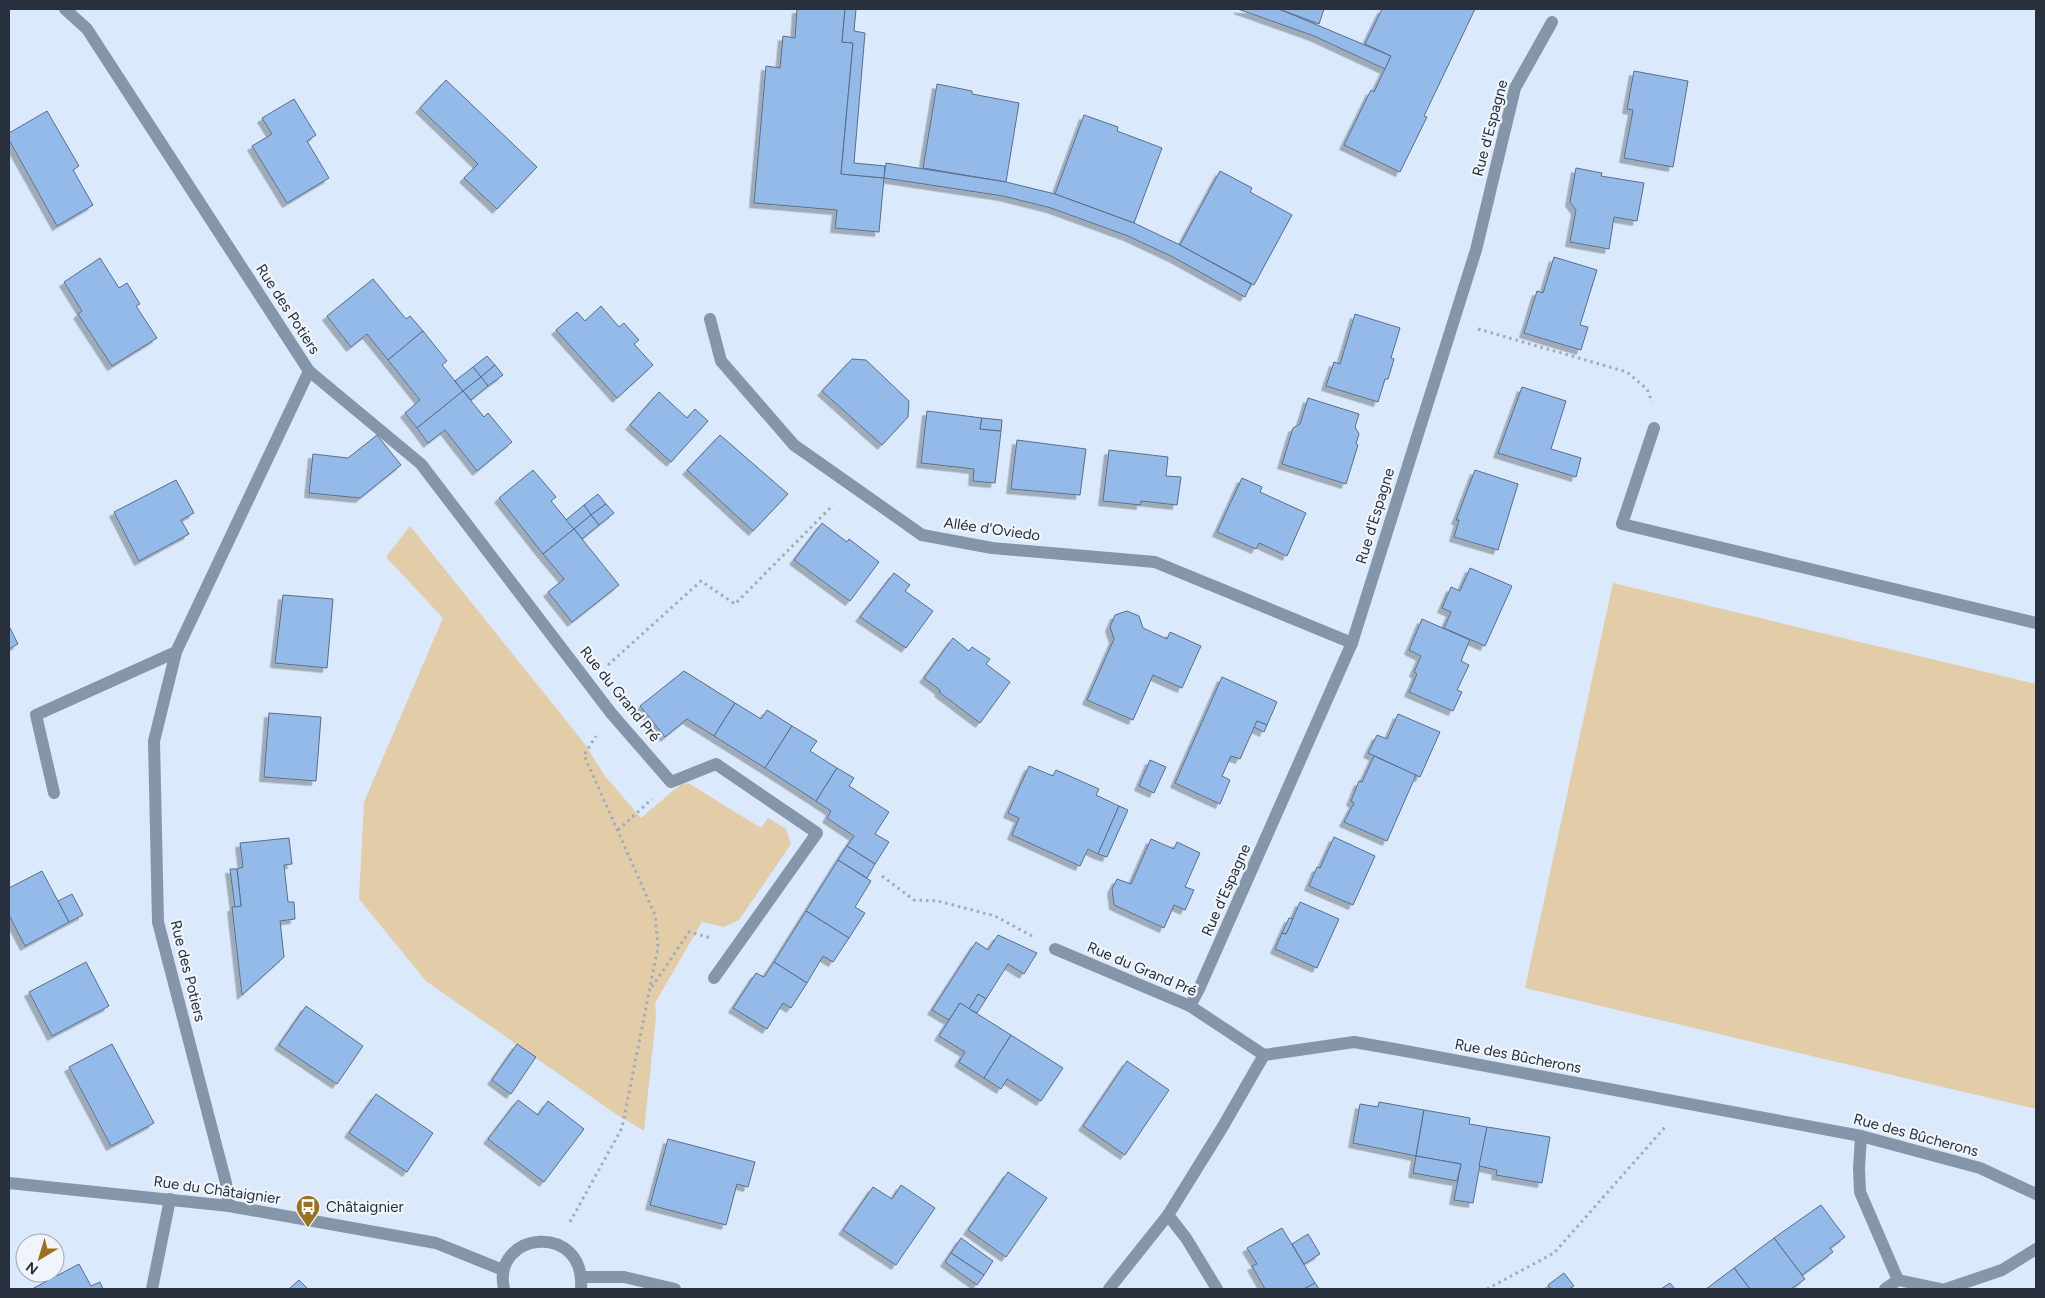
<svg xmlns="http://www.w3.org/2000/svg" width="2045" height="1298" font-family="Figtree,sans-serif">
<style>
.green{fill:#e3cca8}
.building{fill:#94bae9;stroke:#596e89;filter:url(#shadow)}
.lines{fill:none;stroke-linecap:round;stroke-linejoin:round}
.path{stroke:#9facbc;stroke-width:3;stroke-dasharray:2.5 4;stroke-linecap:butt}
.minor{stroke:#8596aa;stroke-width:12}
.labels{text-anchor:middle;stroke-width:4.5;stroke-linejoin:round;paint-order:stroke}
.street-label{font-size:15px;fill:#27303c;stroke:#f0f5fb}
.poi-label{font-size:15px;fill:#27303c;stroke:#f0f5fb;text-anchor:start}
</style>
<defs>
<filter id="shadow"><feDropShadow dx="-4.5" dy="4.5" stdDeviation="0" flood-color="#0004"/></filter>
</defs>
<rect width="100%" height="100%" fill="#dae9fb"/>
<g class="green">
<polygon points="410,526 584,743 605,776 641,818 681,784 688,783 761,828 768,818 786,829 791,844 739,920 724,927 702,922 655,1003 656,1016 644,1131 616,1114 426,981 359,899 364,802 443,618 386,557"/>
<polygon points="1613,583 2036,684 2036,1109 1525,988"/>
</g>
<g class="building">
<polygon points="797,9 845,9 842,42 853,43 841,174 884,178 879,232 835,228 837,210 754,203 766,66 780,68 783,36 795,38"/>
<polygon points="845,9 856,9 854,31 865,33 854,163 885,166 884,178 841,174 853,43 842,42"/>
<polygon points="1238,9 1279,9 1391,56 1385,69 1314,36"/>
<polygon points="1279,9 1324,9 1319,24"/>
<polygon points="1382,9 1475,9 1424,116 1427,117 1400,172 1344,145 1371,90 1374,92 1391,56 1365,44"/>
<polygon points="1634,71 1688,81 1673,167 1624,158 1633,110 1627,109"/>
<polygon points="446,80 537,167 497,209 464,178 478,164 420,108"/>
<polygon points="937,84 972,91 972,94 1019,103 1006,182 923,168"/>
<polygon points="294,99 316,135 307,141 329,178 287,203 252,146 272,134 262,118"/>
<polygon points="47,111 79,166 73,170 93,205 57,226 9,140 9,133"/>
<polygon points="1084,115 1118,127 1117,131 1162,148 1134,223 1055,194"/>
<polygon points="886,163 1006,182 1055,194 1134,223 1180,245 1251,284 1245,297 1173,257 1128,236 1051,208 1003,196 884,178"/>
<polygon points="1576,168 1602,173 1601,176 1644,183 1637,221 1614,217 1609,249 1570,242 1576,210 1570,202"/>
<polygon points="1220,171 1252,188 1250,192 1292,215 1254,285 1180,245"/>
<polygon points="1554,257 1597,270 1580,325 1588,327 1581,350 1524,333 1537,291 1543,293"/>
<polygon points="100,258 119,288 127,283 140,304 136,306 157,338 112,366 78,314 82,311 64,282"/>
<polygon points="373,279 406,319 410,316 423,331 388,360 367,334 351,347 327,316"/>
<polygon points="601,306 619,327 624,323 630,330 639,340 634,344 653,365 617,398 556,330 577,312 585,321"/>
<polygon points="1355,314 1400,328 1391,358 1394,359 1392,366 1388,379 1385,379 1378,402 1326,386 1334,362 1340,364"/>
<polygon points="423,331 447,361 442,365 463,391 417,428 405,413 420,400 388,360"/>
<polygon points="487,356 495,365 481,377 473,367"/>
<polygon points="852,359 866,360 909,401 908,417 882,445 822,391"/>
<polygon points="495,365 503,375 488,386 481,377"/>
<polygon points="473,367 481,377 463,391 455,381"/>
<polygon points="481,377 488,386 471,400 463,391"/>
<polygon points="1522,387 1566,401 1551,449 1581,458 1576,477 1498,453"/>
<polygon points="463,391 484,417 488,413 512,442 477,471 445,430 428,443 417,428"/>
<polygon points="659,392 687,418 695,409 708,421 671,462 630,425"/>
<polygon points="1308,398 1359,414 1355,427 1359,434 1356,444 1358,445 1346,484 1282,464 1293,428 1300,424"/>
<polygon points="927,411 982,418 980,429 1001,431 995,483 973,481 974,469 921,463"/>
<polygon points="982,418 1002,420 1001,431 980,429"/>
<polygon points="377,435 401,465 360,498 309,493 313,454 348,458"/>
<polygon points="720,435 788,494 753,531 687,470"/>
<polygon points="1017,440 1086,449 1080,495 1011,489"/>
<polygon points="1109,450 1168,457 1166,476 1181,477 1177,505 1141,501 1141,505 1103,501"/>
<polygon points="533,470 556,497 551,501 574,529 543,554 499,498"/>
<polygon points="1475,470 1518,484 1498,550 1454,537 1459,520 1456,520"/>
<polygon points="1242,478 1262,487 1260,492 1306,513 1287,556 1259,543 1256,549 1217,532"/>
<polygon points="176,480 194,513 181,520 189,534 139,561 114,512"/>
<polygon points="598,494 606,504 591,515 584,505"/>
<polygon points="606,504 614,513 599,525 591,515"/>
<polygon points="584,505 591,515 574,529 566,520"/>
<polygon points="591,515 599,525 582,539 574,529"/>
<polygon points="822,523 847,542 849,539 879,562 850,601 794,560"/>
<polygon points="574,529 619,585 572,622 548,592 564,579 543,554"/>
<polygon points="1470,568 1512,586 1485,646 1444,628 1451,612 1442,608 1451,587 1460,591"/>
<polygon points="894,573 910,585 905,591 933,611 906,648 860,617"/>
<polygon points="283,595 333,599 327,668 275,663"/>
<polygon points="1127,611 1139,616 1143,628 1167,639 1170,632 1201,646 1182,688 1153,675 1133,720 1087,700 1114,639 1110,627 1115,615"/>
<polygon points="1422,619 1470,640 1461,661 1469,665 1457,690 1462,692 1453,711 1409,692 1417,674 1414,672 1421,656 1409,650"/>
<polygon points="9,626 18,644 9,649"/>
<polygon points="953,638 969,651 972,647 990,659 986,664 1010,682 980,723 939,692 940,690 924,678"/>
<polygon points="684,671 735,703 714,736 687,719 665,737 640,706"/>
<polygon points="1222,677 1277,702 1267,725 1257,721 1240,759 1231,756 1222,776 1230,780 1220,804 1175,783"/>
<polygon points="735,703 761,719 767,710 792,726 765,768 714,736"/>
<polygon points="269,713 321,717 316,781 264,777"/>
<polygon points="1398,714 1440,732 1420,777 1368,753 1377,735 1387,739"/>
<polygon points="1257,721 1267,725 1264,732 1254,727"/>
<polygon points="792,726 817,741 810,751 837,768 816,801 765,768"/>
<polygon points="1374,756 1416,775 1387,841 1344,822 1354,803 1351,801 1359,781 1362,782"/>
<polygon points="1150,760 1166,767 1154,793 1139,786"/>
<polygon points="1029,766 1053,776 1056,770 1099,789 1096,795 1119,806 1098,854 1088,849 1080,866 1012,835 1019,818 1008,813"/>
<polygon points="837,768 854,778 849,786 889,812 875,834 889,842 875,864 847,846 854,836 827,818 831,811 816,801"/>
<polygon points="1119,806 1128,810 1107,857 1098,854"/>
<polygon points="1334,837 1375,856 1353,905 1309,886 1317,867 1320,868"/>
<polygon points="289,838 292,864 284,865 288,902 294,902 295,919 280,921 284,957 242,995 232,907 241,906 237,869 243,867 240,843"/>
<polygon points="1151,839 1174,849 1177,842 1200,853 1185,887 1194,890 1185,910 1174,905 1164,928 1114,905 1112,889 1117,879 1131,884"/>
<polygon points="847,846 875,864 867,878 838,860"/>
<polygon points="838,860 871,881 855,907 865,913 849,938 806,911"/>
<polygon points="230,869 237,869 241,906 235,907"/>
<polygon points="42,871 69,922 25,946 9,915 9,888"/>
<polygon points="72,894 83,915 69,922 58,901"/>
<polygon points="1300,902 1339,919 1317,968 1275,949 1282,933 1286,934"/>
<polygon points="806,911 849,938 833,962 823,956 807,983 774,962"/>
<polygon points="1289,918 1293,919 1286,934 1282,933"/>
<polygon points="998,935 1037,953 1024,974 1008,964 986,999 978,994 969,1009 960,1003 949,1020 932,1010 976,942 988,950"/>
<polygon points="86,962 109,1006 52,1036 29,992"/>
<polygon points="774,962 807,983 791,1008 783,1003 767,1029 733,1008 756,973 764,977"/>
<polygon points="978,994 986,999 977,1013 969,1009"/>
<polygon points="960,1003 1011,1035 984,1078 959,1062 965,1052 939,1036"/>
<polygon points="306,1006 363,1046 337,1084 279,1045"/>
<polygon points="1011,1035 1063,1068 1041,1101 1007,1079 1001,1089 984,1078"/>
<polygon points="112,1044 154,1123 111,1146 69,1067"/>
<polygon points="517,1044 536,1057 511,1094 492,1080"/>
<polygon points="1127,1061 1169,1090 1125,1155 1083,1126"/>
<polygon points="376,1094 433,1133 407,1172 349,1133"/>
<polygon points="518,1100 538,1115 548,1101 584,1129 544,1182 488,1139"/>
<polygon points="1379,1102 1424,1110 1416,1156 1353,1143 1360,1104 1378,1107"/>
<polygon points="1424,1110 1470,1118 1469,1124 1487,1127 1473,1203 1454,1200 1461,1164 1416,1156"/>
<polygon points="1487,1127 1550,1137 1542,1183 1496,1175 1497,1170 1479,1166"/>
<polygon points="668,1139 755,1162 748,1187 737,1184 726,1225 650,1205"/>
<polygon points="1416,1156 1461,1164 1457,1181 1413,1173"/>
<polygon points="1008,1172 1047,1198 1006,1257 968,1230"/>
<polygon points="901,1185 935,1208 896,1265 843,1230 873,1187 892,1199"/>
<polygon points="1821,1205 1845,1237 1830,1248 1833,1252 1802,1275 1774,1238"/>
<polygon points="1282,1228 1315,1283 1304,1289 1265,1289 1252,1266 1257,1264 1247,1248"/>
<polygon points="1308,1234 1320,1254 1304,1264 1292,1244"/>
<polygon points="961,1238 993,1261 984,1275 951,1253"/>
<polygon points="1774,1238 1805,1279 1791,1289 1750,1289 1734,1268"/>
<polygon points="951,1253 984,1275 977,1285 945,1262"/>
<polygon points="79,1264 91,1286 100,1282 103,1289 32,1289"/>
<polygon points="1734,1268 1750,1289 1706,1289"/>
<polygon points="1564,1273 1574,1286 1569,1289 1551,1289 1548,1285"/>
<polygon points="299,1280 308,1289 289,1289"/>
<polygon points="1315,1283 1319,1289 1304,1289"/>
<polygon points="1670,1283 1675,1289 1661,1289"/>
</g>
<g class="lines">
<g class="path">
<polyline points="1478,329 1627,372 1647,389 1652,402"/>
<polyline points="608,665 701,581 735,604 833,505"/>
<polyline points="618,830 652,799"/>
<polyline points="882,876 914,900 938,901 995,916 1032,936"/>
<polyline points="652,987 689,932 711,938"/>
<polyline points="570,1222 622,1128 658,947 655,915 584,755 596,736"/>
<polyline points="1487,1289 1554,1253 1666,1126"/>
</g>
<g class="minor">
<polyline points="65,9 87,29 309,371 176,652 154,741 158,922 226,1183 229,1206"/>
<polyline points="710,319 721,361 794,445 922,535 992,548 1155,562 1352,643"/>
<polyline points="309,371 421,464 611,713 671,782 716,764 817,833 714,978"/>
<polyline points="1654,428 1622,524 2036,623"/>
<polyline points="54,793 36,715 176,652"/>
<polyline points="1055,949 1190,1006 1264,1055"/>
<polyline points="1190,1006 1199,989 1352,643 1476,250 1515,88 1552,22"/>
<polyline points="1264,1055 1354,1042 1400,1050 1861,1136 1980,1168 2036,1194"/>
<polyline points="1861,1136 1859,1168 1860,1192 1898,1280"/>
<polyline points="9,1183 229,1206 436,1243 503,1270"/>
<polyline points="1168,1215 1186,1238 1217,1289"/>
<polyline points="582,1277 624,1277 675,1289"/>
<polyline points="152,1289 170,1199"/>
<path d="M504,1289C491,1231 586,1221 581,1289"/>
<polyline points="1109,1289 1168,1215 1222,1128 1264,1055"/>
<polyline points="1885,1289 1898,1280 1941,1289"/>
<polyline points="1946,1289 2002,1270 2036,1249"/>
</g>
</g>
<defs>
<symbol id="bus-pin" viewBox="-11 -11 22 30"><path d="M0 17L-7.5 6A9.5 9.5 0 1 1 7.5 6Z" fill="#9b701e" stroke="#f0f5fb"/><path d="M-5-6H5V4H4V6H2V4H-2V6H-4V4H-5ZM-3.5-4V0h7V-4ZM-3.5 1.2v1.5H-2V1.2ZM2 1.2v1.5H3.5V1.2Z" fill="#fff"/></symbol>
</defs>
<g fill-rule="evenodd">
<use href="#bus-pin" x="294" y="1193" width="28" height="38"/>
</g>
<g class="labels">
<g class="street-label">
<text transform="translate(1490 128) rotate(-75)" y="5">Rue d'Espagne</text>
<text transform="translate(288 309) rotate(57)" y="5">Rue des Potiers</text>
<text transform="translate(1375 516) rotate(-73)" y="5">Rue d'Espagne</text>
<text transform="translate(992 529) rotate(8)" y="5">Allée d'Oviedo</text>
<text transform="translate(620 694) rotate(51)" y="5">Rue du Grand Pré</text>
<text transform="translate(1226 890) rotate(-66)" y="5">Rue d'Espagne</text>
<text transform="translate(1142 969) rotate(23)" y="5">Rue du Grand Pré</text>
<text transform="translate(188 971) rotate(76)" y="5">Rue des Potiers</text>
<text transform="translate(1518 1056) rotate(11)" y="5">Rue des Bûcherons</text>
<text transform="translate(1916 1135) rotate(15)" y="5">Rue des Bûcherons</text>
<text transform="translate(217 1190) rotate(8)" y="5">Rue du Châtaignier</text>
</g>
<g class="poi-label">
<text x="326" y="1212">Châtaignier</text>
</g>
</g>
<rect width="2045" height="1298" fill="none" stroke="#27303c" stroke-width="20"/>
<g transform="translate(40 1258) rotate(218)"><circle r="24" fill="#f0f5fb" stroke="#a0a6af"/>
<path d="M0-4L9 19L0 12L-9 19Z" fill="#9b701e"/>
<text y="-8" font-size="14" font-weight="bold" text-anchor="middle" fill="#27303c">N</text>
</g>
</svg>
